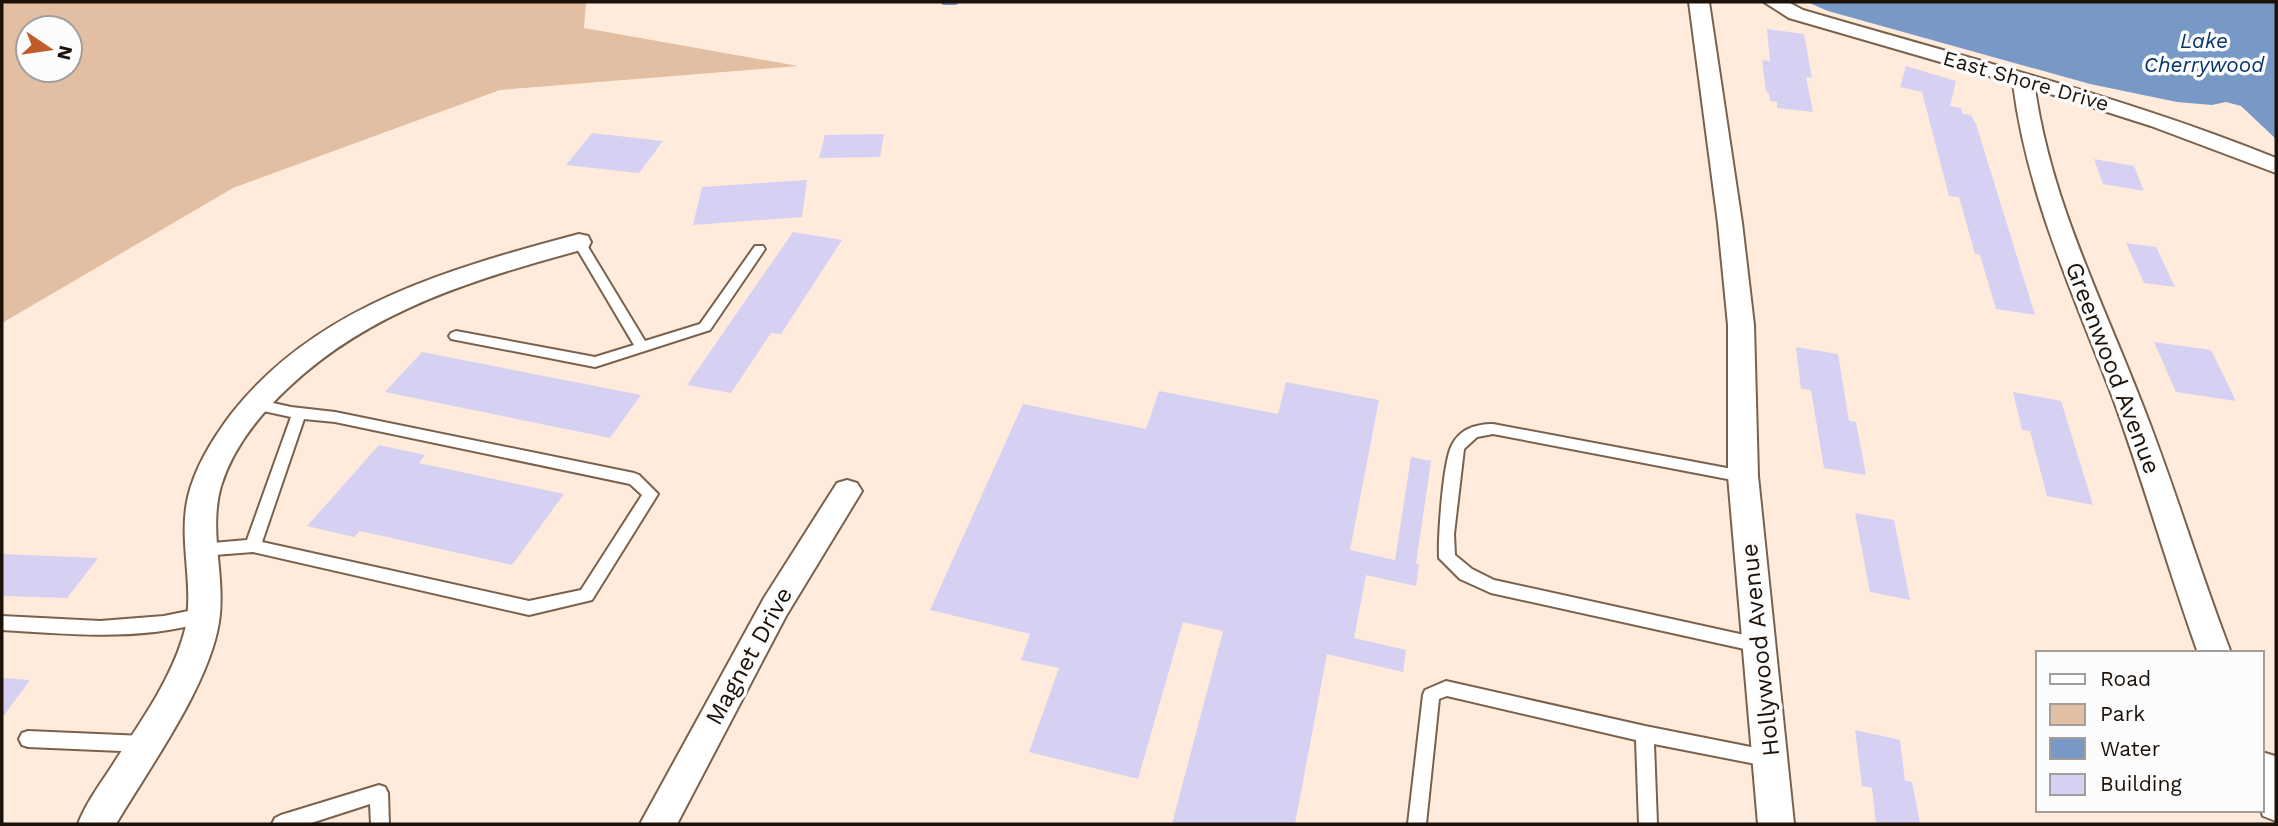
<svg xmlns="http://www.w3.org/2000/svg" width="2278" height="826" font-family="'Work Sans',sans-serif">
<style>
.green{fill:#e2bea2;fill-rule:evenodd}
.water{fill:#7899c6}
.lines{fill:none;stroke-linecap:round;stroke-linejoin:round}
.stream{stroke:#7899c6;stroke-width:6}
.building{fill:#d6d1f3}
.lane-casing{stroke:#7b614b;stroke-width:4}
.street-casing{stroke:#7b614b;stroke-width:4}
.lane{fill:#fff;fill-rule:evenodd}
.street{fill:#fff;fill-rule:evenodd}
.labels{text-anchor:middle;stroke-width:7;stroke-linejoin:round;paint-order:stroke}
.far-water-label{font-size:21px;font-style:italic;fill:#06356c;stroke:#fcfcfc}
.far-street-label{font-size:21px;fill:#1c120a;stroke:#fcfcfc}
.street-label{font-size:24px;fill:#1c120a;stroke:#fcfcfc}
</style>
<rect width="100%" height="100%" fill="#feebdc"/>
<path class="green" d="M2,2H586L584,28L798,66L500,90L233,188L2,323ZM28,28H70V70H28Z"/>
<polygon class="water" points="1807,2 2276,3 2276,139 2241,106 2226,102 2212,105 2177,102 2090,84 1828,11"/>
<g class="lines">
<polyline class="stream" points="944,2 955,2"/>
</g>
<g class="building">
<polygon points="1767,29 1804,34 1812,78 1806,77 1813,112 1777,108 1777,102 1770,101 1769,93 1766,92 1762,60 1770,61"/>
<polygon points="1906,66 1956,81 1950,106 1961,108 1963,114 1971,115 1976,124 2035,315 1996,309 1980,255 1975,254 1959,197 1949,196 1922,92 1900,87"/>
<polygon points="592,133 663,141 639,173 566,165"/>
<polygon points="884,134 880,157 819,158 825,135"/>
<polygon points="2094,159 2134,166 2144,191 2103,184"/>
<polygon points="807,180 802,217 693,225 702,187"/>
<polygon points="793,232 842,240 781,334 771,333 731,393 687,385"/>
<polygon points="2126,243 2156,247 2175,287 2144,283"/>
<polygon points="2154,342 2211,350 2236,401 2176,392"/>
<polygon points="1796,347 1838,354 1849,421 1856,422 1866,475 1824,468 1811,390 1801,389"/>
<polygon points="422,352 641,395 610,438 385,392"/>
<polygon points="1286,382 1379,400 1350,550 1395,560 1411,457 1431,461 1416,564 1419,564 1416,586 1366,575 1354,638 1406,650 1403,672 1327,654 1295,824 1172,824 1223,631 1183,622 1138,779 1029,752 1059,668 1021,660 1030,634 930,610 1023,404 1146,429 1159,391 1278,414"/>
<polygon points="2013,392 2061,401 2093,505 2047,496 2030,431 2022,430"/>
<polygon points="379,445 425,455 419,463 564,494 512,565 360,531 354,537 307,526"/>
<polygon points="1855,513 1894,520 1910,600 1870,592"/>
<polygon points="2,554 98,558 67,598 2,596"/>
<polygon points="2,678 30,680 2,718"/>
<polygon points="1855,730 1900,740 1905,781 1912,782 1920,824 1876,824 1872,788 1862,786"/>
</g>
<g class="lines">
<defs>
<g id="lane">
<polygon points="579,238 585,242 645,341 700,324 755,246 763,246 765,249 710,330 595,367 451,339 449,336 451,333 456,331 595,357 634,345 573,242"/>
<path d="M255,399L291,407L335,412L634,473L639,475L658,494L592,600L529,615L253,552L201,556L196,554L193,550L196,546L201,544L247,540L291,417L250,408L248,404ZM304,419L335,422L630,484L642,495L581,590L529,601L262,542Z"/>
<path d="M1493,424L1748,472L1750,476L1748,480L1743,482L1493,434L1477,437L1464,449L1454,534L1455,555L1472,569L1494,580L1758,638L1764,640L1766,645L1764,650L1758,652L1491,593L1460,579L1439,558C1438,537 1443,461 1452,445C1460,429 1476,424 1493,424Z"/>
<path d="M203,608L209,610L211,615L209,620C145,642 67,634 2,630V616L100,621L164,616Z"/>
<polygon points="1446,681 1645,726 1771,751 1777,753 1780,759 1777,765 1771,767 1654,744 1657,824 1639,824 1636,740 1447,696 1439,699 1426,824 1408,824 1423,695 1425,690"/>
<polygon points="28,731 144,736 150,738 153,744 150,750 144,752 28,747 22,745 19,739 22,733"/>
<polygon points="379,785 385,787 388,793 389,824 371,824 370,804 308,824 272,824 275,818 281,815"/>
</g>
<g id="street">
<polygon points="1689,2 1709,2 1742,223 1754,325 1758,476 1794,824 1758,824 1728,476 1728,325 1718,223"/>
<path d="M1764,2H1788L1803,10C1962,57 2123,96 2276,158V173L2151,126L2035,89C2051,200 2101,298 2141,401C2174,484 2199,570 2231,653H2198C2168,569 2144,484 2114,401C2074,295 2027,196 2013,83L1789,18Z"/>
<path d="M579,234L588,236L591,242L588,248C479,278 373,308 289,387C260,414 233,447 221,486C208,531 226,577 219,622C209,686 149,768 116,824H78C85,805 98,787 110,769C136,728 167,687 182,640C198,593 177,545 188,497C195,467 213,438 232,413C317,305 452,268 579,234Z"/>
<polygon points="847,480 857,483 862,491 786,616 677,824 640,824 764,598 837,483"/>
<polygon points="2262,752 2275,756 2276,760 2276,821 2263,816 2261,810"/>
</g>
</defs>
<use href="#lane" class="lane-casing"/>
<use href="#street" class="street-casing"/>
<use href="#lane" class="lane"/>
<use href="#street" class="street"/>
</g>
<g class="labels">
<g class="far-water-label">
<text x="2204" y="48">Lake<tspan x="2204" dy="24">Cherrywood</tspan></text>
</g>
<g class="far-street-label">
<text transform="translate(2026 81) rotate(16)" y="7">East Shore Drive</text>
</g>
<g class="street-label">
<text transform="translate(2113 368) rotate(69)" y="8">Greenwood Avenue</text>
<text transform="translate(1760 650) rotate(-96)" y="8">Hollywood Avenue</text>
<text transform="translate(749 656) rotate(-61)" y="8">Magnet Drive</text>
</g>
</g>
<rect width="2278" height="826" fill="none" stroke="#1c120a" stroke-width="7"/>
<rect x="2036" y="651" width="228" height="161" fill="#fcfcfc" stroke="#a29e9b" stroke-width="2"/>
<rect x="2050" y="674" width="35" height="10" fill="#ffffff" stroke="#a29e9b" stroke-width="2"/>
<text x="2100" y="686" font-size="21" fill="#1c120a">Road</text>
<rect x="2050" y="704" width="35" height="21" fill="#e2bea2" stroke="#a29e9b" stroke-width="2"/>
<text x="2100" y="721" font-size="21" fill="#1c120a">Park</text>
<rect x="2050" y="738" width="35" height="21" fill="#7899c6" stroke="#a29e9b" stroke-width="2"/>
<text x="2100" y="756" font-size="21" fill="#1c120a">Water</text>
<rect x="2050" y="774" width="35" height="21" fill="#d6d1f3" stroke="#a29e9b" stroke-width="2"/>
<text x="2100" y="791" font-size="21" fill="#1c120a">Building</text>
<g transform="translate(49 49) rotate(103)"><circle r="33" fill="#fcfcfc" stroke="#a29e9b" stroke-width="2"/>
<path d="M0-5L12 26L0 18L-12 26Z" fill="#c05c27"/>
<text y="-10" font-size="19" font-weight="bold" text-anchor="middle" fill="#1c120a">N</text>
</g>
</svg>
